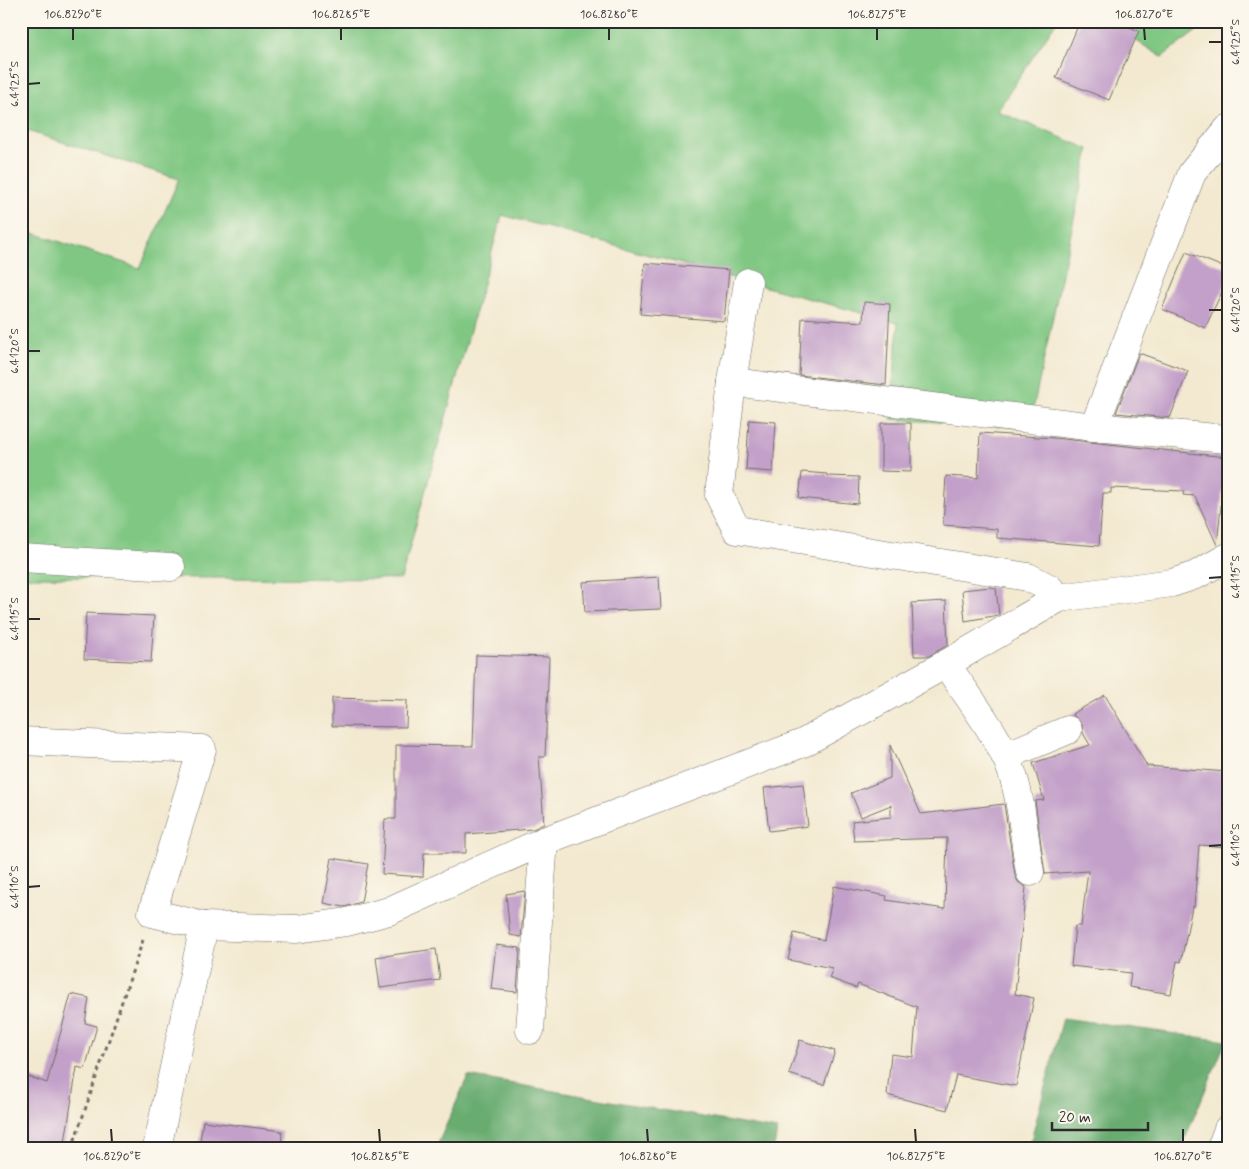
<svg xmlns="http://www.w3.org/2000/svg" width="1249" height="1169" font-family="Mynerve,sans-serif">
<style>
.green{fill:#7fc782;stroke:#557956}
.forest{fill:#67ac70;stroke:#496c4e}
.building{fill:#c3a0c9}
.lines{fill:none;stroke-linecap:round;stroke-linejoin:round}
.minor-casing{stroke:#716e65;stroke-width:29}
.path{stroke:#716e65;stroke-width:3;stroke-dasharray:4 4;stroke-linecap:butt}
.minor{stroke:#fff;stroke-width:28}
.ticks{fill:none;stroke:#2b2b2b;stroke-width:2}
.neatline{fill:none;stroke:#2b2b2b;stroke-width:2}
.ticks-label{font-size:12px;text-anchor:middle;fill:#2b2b2b}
</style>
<rect width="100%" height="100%" fill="#fbf7ec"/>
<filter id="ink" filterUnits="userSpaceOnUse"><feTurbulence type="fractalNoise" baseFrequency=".02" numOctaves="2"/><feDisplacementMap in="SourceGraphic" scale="10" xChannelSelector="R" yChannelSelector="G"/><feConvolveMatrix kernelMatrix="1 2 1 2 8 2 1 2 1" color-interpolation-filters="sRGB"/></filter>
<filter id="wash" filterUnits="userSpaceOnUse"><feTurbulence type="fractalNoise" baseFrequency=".0096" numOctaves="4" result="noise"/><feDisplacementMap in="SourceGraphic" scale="20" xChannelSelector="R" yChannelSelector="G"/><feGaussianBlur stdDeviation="1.12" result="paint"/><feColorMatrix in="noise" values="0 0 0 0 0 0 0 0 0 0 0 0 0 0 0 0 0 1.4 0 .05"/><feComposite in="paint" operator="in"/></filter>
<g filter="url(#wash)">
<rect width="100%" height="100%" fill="#f3e9d0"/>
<g class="green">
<polygon points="21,21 1057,21 997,111 1089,149 1029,428 891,419 898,323 502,215 401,579 21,577 21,229 140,268 179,179 21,129"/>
<polygon points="1105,21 1210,21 1162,57"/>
</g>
<g class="forest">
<polygon points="1063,1018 1226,1041 1181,1148 1029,1148"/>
<polygon points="468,1076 777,1130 774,1148 436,1148"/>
</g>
<g id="blocks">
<g class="building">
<polygon points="1080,21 1116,21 1139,31 1109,100 1056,78"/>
<polygon points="1186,252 1228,269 1228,279 1205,328 1162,309"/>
<polygon points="645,263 729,270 724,321 640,314"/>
<polygon points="864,302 890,304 886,385 799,375 802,318 863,322"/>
<polygon points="1139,353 1188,371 1170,418 1116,413"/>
<polygon points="749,420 776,422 773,472 746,470"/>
<polygon points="881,423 911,423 911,472 881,471"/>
<polygon points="980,433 1054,438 1226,457 1217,545 1195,496 1183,495 1184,491 1111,488 1111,493 1103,493 1099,546 997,538 997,529 943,525 946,476 978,478"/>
<polygon points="802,472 827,474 827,476 859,477 858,504 799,498"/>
<polygon points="659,577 661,609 585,612 583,582"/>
<polygon points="991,587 996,588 999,615 965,621 962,590"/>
<polygon points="946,601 948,645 929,656 914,656 912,603"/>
<polygon points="86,613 154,616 151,662 84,659"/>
<polygon points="476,655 549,657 545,757 539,757 544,824 533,829 466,834 466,853 424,853 423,877 382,874 385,819 396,819 396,745 473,746"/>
<polygon points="1105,695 1147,766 1228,772 1228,847 1199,845 1194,907 1192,907 1181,962 1177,961 1171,994 1129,987 1131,973 1071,966 1075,926 1081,926 1088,871 1045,874 1035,801 1044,800 1033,763 1090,745 1083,733 1082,724 1072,714"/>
<polygon points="332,698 407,700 406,727 332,726"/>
<polygon points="890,745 921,814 1004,804 1015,875 1018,882 1026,887 1015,994 1034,998 1016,1086 956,1075 947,1110 887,1095 891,1054 913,1057 917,1007 858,984 856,988 829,978 833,968 788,960 794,933 824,940 834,886 887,896 886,900 945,909 947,838 854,841 852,821 891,817 891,805 861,817 851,793 890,778"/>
<polygon points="803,784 808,826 769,831 764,788"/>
<polygon points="332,858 368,864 361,902 344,907 324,903"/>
<polygon points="525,891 521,937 510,935 506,894"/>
<polygon points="496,945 520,948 517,992 491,989"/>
<polygon points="436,949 440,980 380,988 376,957"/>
<polygon points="71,994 89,998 85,1023 97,1026 85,1069 77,1067 64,1148 33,1148 21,1145 21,1074 47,1083"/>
<polygon points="800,1040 835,1051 824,1085 789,1074"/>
<polygon points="203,1121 282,1131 281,1148 199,1148"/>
</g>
</g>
</g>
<g filter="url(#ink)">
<use href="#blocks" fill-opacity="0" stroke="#716e65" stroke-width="1"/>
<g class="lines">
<defs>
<g id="minor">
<polyline points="732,382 748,282"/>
<polyline points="1094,427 1192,173 1228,129"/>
<polyline points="21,558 171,567"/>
<polyline points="1059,598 1049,588 1028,577 737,530 719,495 732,382 1094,427 1227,439"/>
<path d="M946,664C966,694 989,723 1005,755C1022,790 1023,834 1030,872"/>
<polyline points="21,741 202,749 152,913 204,926"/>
<polyline points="1005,756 1068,730"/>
<polyline points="530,1030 544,841"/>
<polyline points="157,1148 204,926 297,929 347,922 389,911 544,841 803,743 946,664 1059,598 1172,583 1196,575 1228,557"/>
<polyline points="1221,1148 1228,1129"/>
</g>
</defs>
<use href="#minor" class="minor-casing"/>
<polyline class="path" points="72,1148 143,940"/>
<use href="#minor" class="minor"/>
</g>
</g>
<path class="ticks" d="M73,28V40M341,28V40M609,28V40M877,28V40M1144,28L1145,40M1209,42H1222M28,84L40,83M1209,310H1222M28,351H40M1209,578L1222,577M28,619H40M1209,846L1222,845M28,887L40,886M111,1129L112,1142M379,1129L380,1142M647,1129L648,1142M915,1129L916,1142M1183,1129V1142"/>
<rect width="1249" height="1169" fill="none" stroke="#fbf7ec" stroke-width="55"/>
<path d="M1052 1122v8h96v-8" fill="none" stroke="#2b2b2b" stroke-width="2.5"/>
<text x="1059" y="1122" font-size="15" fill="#2b2b2b" stroke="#fbf7ec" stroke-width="4" paint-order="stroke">20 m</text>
<rect x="28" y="28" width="1194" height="1114" class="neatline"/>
<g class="ticks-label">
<text x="73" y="18">106.8290°E</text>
<text x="341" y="18">106.8285°E</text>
<text x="609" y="18">106.8280°E</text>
<text x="877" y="18">106.8275°E</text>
<text x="1144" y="18">106.8270°E</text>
<text transform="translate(1235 42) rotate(-90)" y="4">6.4125°S</text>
<text transform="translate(14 84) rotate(-90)" y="4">6.4125°S</text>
<text transform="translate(1235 310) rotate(-90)" y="4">6.4120°S</text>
<text transform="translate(14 351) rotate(-90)" y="4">6.4120°S</text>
<text transform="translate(1235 577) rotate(-90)" y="4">6.4115°S</text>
<text transform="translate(14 619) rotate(-90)" y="4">6.4115°S</text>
<text transform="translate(1235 845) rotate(-90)" y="4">6.4110°S</text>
<text transform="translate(14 887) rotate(-90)" y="4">6.4110°S</text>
<text x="112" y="1160">106.8290°E</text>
<text x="380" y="1160">106.8285°E</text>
<text x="648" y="1160">106.8280°E</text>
<text x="916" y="1160">106.8275°E</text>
<text x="1183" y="1160">106.8270°E</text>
</g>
</svg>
